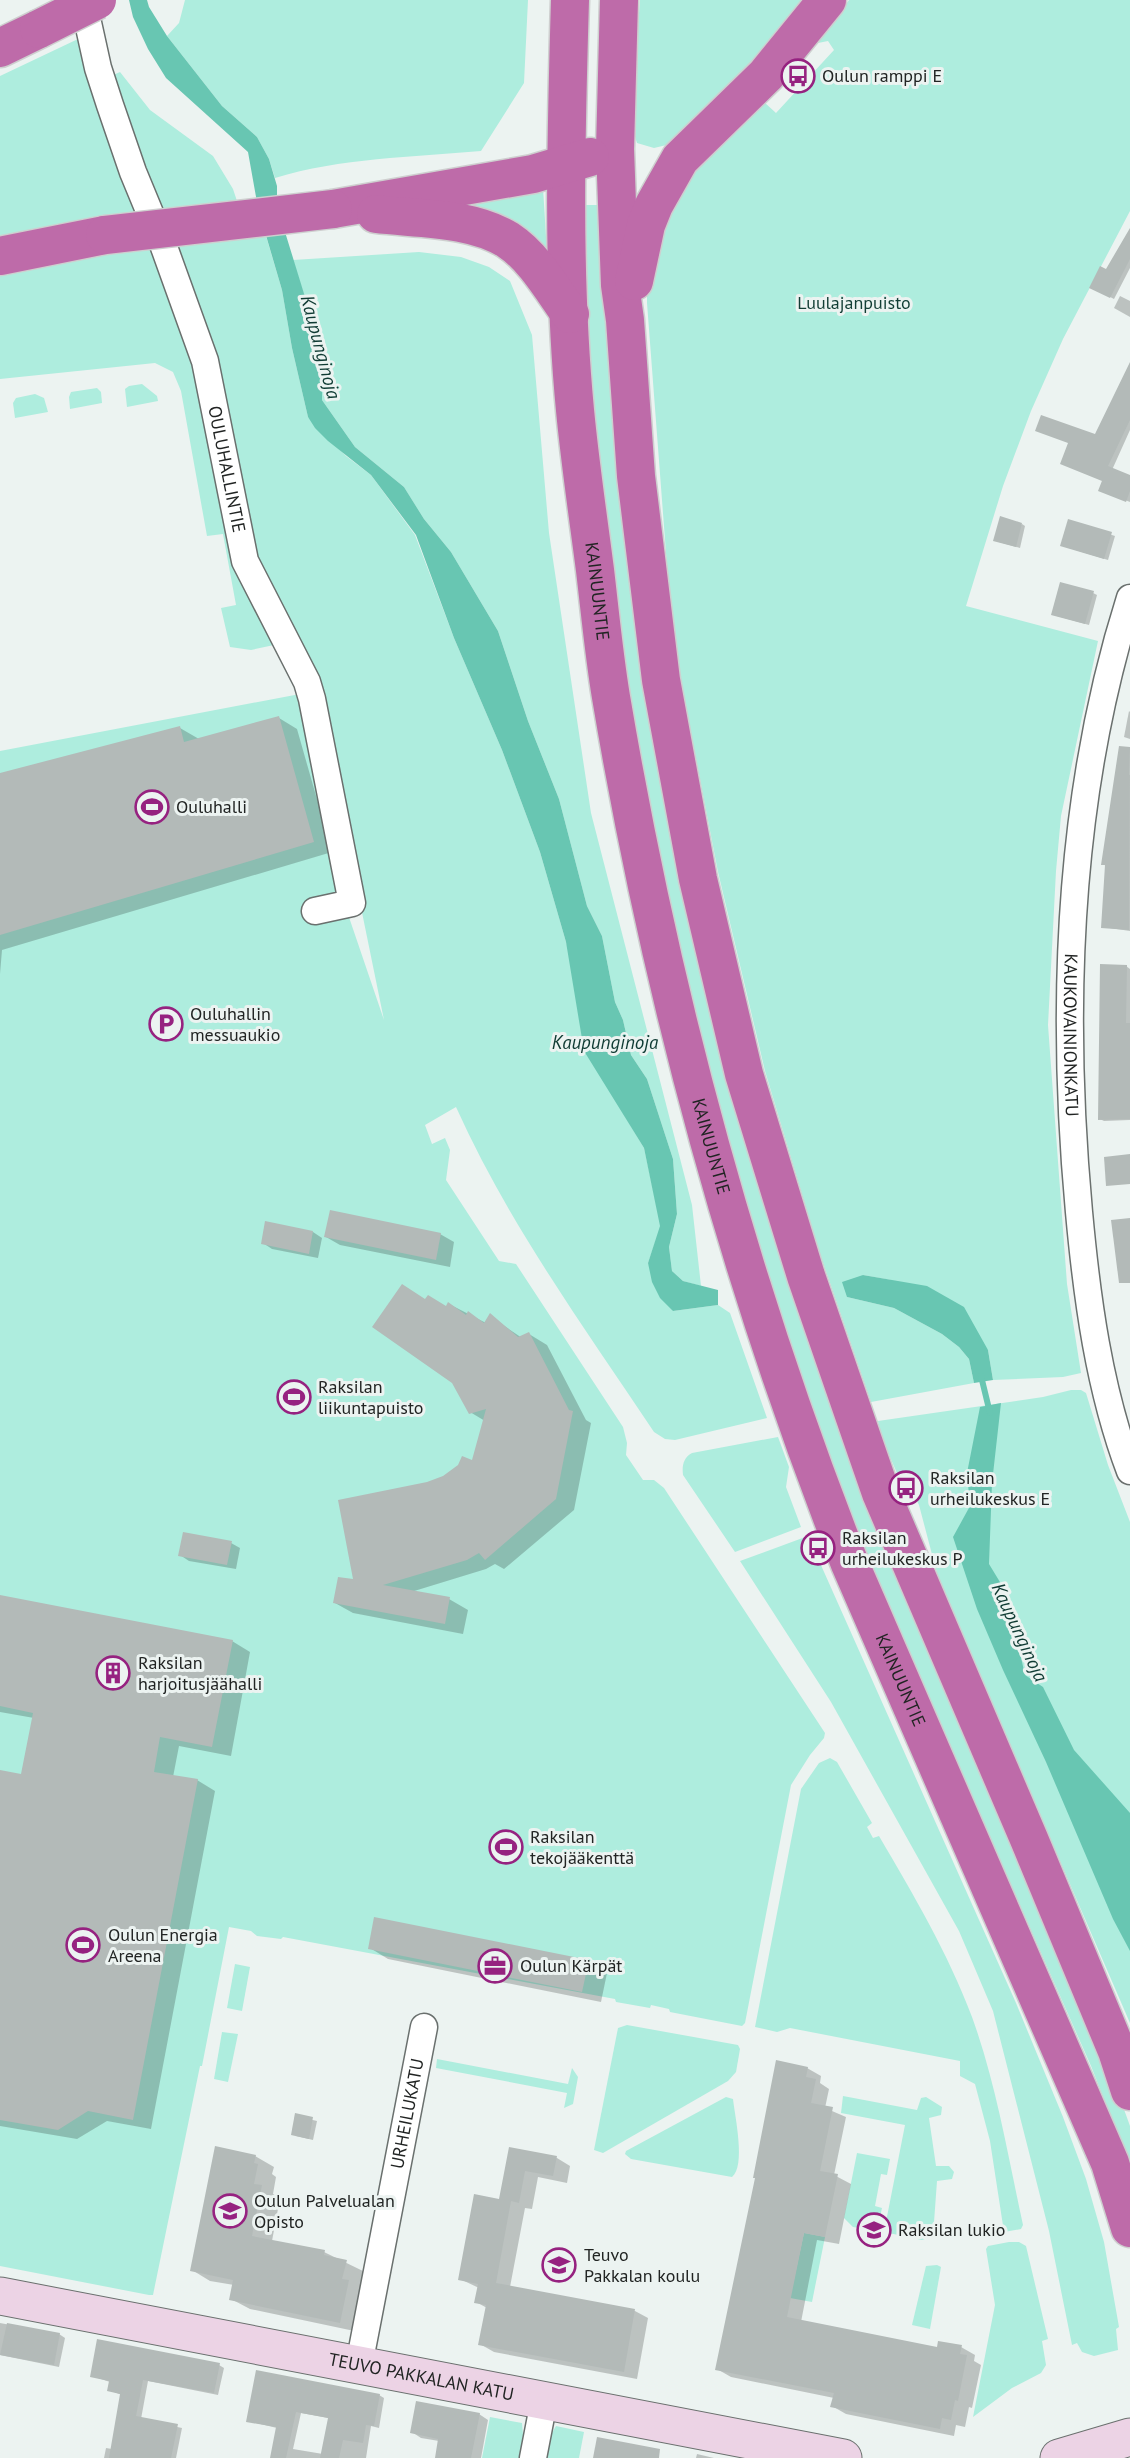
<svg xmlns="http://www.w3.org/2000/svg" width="1130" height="2458" font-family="'PT Sans',sans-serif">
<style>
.green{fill:#aeedde}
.water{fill:#68c6b2}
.shadow{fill:#0003;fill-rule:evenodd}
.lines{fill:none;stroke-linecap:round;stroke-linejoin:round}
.stream{stroke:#68c6b2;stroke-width:6}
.building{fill:#b3bab8}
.street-casing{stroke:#6a706e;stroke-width:29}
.secondary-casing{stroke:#6a706e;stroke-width:39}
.highway-casing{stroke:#cecfcf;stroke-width:41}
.street{stroke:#fff;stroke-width:26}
.secondary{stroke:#ecd3e5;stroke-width:37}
.highway{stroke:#be6ba9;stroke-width:38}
.highway-bridge-casing{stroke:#cecfcf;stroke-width:41;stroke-linecap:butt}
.highway-bridge{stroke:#be6ba9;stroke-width:38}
.labels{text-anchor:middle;stroke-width:6;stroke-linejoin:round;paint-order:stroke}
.poi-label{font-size:18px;fill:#212423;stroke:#ecf3f1;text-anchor:start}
.park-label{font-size:18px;fill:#123e35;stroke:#ecf3f1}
.street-label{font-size:18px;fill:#212423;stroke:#ecf3f1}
.water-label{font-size:19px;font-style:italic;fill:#0f3b33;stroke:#ecf3f1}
</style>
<rect width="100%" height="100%" fill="#ecf3f1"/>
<g class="green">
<path d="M185,0H528L524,83L481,151C413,157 340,158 275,178L269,159L257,137L222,106L167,36L179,23Z"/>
<path d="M640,0H808L761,59L679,142L654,148L637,143C626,113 638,35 640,0Z"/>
<polygon points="849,0 1130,0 1130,211 1063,339 1031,411 1003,486 966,606 1098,641 1061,816 1056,871 1048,1025 1067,1284 1081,1373 1063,1377 993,1380 988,1350 891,1280 863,1275 847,1297 894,1308 942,1334 959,1347 969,1359 974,1383 871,1402 819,1251 765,1071 718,872 680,676 668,579 647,303 647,275 675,189 764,102 776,113 834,50 828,41 818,43"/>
<polygon points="78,39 121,176 137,219 0,247 0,76"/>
<polygon points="120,72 150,110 213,156 233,189 239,207 162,216 111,76"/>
<polygon points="543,188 547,253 439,211"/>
<polygon points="580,205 603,205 610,385 622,507 788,1281 853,1465 1108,2065 1130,2126 1130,2165 1091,2066 885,1600 816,1427 776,1309 709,1080 631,729 598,479"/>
<path d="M266,236L282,290L292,348L308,417L346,456L371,475L415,535L454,638L502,750L540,852L566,942L620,1108L644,1148L661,1226L648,1263L673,1311L718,1305L730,1313L767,1418L675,1440L665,1439L654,1432C584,1327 508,1223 456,1107L425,1125L432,1144L445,1138L450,1150L446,1180L499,1261L516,1264L623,1427L627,1443L626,1455L643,1480H654L664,1488L825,1733L824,1738L810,1755L791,1785L745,2023L742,2026L670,2012L669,2009L651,2005L650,2008L616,2002L615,1999L283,1937L281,1939L257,1936L251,1931L229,1927L202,2066H200L153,2295H149L0,2266V751L300,694L336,879L384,1020L347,839L259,566L176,245Z"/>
<polygon points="152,247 190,347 274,645 251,650 230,647 221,608 236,605 223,534 207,536 181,391 173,372 155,363 0,379 0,268"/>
<polygon points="419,252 461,257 489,267 510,281 532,335 549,533 591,813 692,1205 701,1286 683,1281 672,1271 669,1247 677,1214 673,1159 647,1079 631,1055 623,1020 615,1002 602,936 587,906 559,799 528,721 498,631 451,552 424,519 404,487 355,447 322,400 322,352 293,260"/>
<polygon points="142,384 157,396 158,401 127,407 125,389 129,386"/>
<polygon points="97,388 101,392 102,403 70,409 69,397 71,392"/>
<polygon points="35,394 44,398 48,412 15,418 13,403 16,398"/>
<polygon points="1071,1390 1081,1390 1086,1393 1108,1465 1130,1522 1130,2023 939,1581 919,1505 905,1477 899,1478 881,1436 878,1421 1043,1397"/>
<path d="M778,1437L789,1467L786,1487L801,1527L735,1552L683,1475C682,1466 683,1458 692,1453Z"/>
<polygon points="808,1536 1016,2003 1063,2117 1086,2179 1104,2242 1119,2327 1116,2329 1118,2350 1094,2356 1082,2352 1077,2343 1072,2345 1049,2231 993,2011 959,1931 831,1702 740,1561"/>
<path d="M830,1758L837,1762L872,1823L867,1827L873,1838L879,1836C913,1894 948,1953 972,2017C996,2083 1008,2156 1023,2225L1021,2229L1004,2232L990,2141L975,2084L960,2076V2061L790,2028L777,2032L755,2027L801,1789L819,1763Z"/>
<polygon points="235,1964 250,1967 242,2011 227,2008"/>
<polygon points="627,2025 738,2045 740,2049 736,2072 728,2081 603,2153 594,2150 618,2028"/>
<polygon points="222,2032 238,2034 228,2082 214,2079"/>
<polygon points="437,2059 568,2084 572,2068 578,2077 573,2104 564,2108 567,2093 436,2068"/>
<polygon points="843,2096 917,2110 921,2098 926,2097 942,2107 941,2115 929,2118 936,2166 949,2166 954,2172 952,2179 937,2181 933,2236 922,2240 884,2232 905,2125 841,2113"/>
<path d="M726,2097L733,2099C735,2117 746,2166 732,2177L631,2159L625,2154L626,2151Z"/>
<polygon points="857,2153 890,2159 887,2175 881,2174 875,2206 882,2208 877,2231 853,2227 844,2218"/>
<polygon points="804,2233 825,2237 812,2302 790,2298"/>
<polygon points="1009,2242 1019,2242 1026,2246 1048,2339 1042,2341 1046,2365 1041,2373 1012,2388 973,2417 995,2305 986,2249 988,2246"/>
<polygon points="937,2265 941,2267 930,2329 912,2325 926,2266"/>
<polygon points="490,2417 522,2423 523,2435 519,2458 482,2458"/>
<polygon points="556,2426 584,2432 579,2458 545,2458 549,2438"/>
</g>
<g class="water">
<polygon points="129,0 147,0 149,7 167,36 222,106 257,137 269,159 277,186 277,206 322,352 322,400 355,447 404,487 424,519 451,552 498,631 528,721 559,799 587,906 602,936 615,1002 623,1020 631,1055 647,1079 673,1159 677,1214 669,1247 672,1271 683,1281 718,1290 718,1305 673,1311 660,1298 652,1282 648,1263 660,1226 644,1148 584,1051 566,942 540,852 502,750 454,638 416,535 371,475 328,441 315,428 308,417 292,348 282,290 258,208 248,152 166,78 148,49 133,17"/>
<polygon points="863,1275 927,1286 964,1307 988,1350 993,1380 974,1383 969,1359 959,1347 942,1334 894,1308 847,1297 842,1282"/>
<polygon points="1001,1403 992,1483 989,1564 1006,1592 1025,1675 1043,1687 1074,1750 1130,1813 1130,1951 1113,1919 1046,1762 1003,1670 977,1609 953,1537 970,1506 967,1473 980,1407"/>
</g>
<g class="shadow">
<polygon points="1130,231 1130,268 1114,299 1091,287 1106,271"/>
<polygon points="1120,296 1130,301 1130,317 1114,308"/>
<polygon points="1130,376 1130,430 1112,470 1130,477 1130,502 1104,492 1096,436"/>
<polygon points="1070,521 1115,536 1108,560 1066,547"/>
<polygon points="1022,524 1025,526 1020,548 999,542"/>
<polygon points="1093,593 1097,595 1089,625 1057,616"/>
<polygon points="1129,711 1130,712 1130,739 1124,737"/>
<polygon points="279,718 297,729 332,852 2,950 0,974 0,774 180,728 199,739"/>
<polygon points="1117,773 1130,775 1130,931 1103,927 1106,866 1103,864"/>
<polygon points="1126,966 1130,969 1130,1120 1104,1121 1100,1119"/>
<polygon points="313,1232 322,1238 318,1258 272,1249 263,1243"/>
<polygon points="440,1234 454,1242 450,1267 340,1245 326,1237"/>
<polygon points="426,1300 447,1308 449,1304 486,1323 490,1316 522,1338 529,1334 547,1345 586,1420 591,1423 574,1510 504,1569 495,1564 486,1569 411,1592 449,1599 468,1610 463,1634 353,1613 335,1603 355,1582 427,1484 473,1463 485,1421 470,1412"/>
<polygon points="231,1543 240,1548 236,1569 189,1561 180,1555"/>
<polygon points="0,1606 232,1641 250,1652 231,1756 179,1746 173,1777 197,1780 215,1791 151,2129 107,2121 77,2139 0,2126 0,1772 23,1776 34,1718 0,1712"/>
<polygon points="370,1948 588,1962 607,1973 601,2002 388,1959"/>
<polygon points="807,2068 821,2076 820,2083 829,2089 825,2108 846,2117 834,2175 851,2184 839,2244 817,2240 801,2322 938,2349 961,2347 975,2355 974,2361 981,2365 972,2408 969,2407 965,2427 956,2425 954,2436 846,2414 832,2406 834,2398 731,2377 717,2369"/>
<polygon points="296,2116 317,2121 313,2140 296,2136"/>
<polygon points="510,2149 557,2158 570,2166 567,2183 538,2177 532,2209 525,2208 510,2287 635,2311 648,2318 637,2379 494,2352 480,2344 487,2308 476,2302 479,2288 460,2279 501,2201"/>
<polygon points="255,2156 274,2167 272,2174 276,2177 273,2194 280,2198 272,2241 324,2252 365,2272 359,2332 250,2309 231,2299 234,2285 210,2281 192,2270"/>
<polygon points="0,2323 59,2334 65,2338 59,2367 0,2355"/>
<polygon points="219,2365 224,2368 218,2395 148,2381 141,2419 182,2428 176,2458 104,2458 106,2448 112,2449 122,2395 109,2390 110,2382 92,2376"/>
<path d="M379,2395L384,2398L379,2428L371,2426L366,2458H272L277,2428L248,2421ZM301,2413L329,2418L323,2454L293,2449Z"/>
<polygon points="479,2414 488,2420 481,2458 441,2458 439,2441 421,2438 412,2432"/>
<polygon points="697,2454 714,2458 696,2458"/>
</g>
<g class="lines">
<polyline class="stream" points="981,1376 990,1413"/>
</g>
<g class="building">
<polygon points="1130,228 1130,259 1110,298 1089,288 1100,266 1106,269"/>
<polygon points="1130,362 1130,420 1108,466 1130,475 1130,491 1126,502 1098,491 1105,473 1102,481 1060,464 1068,443 1035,431 1041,415 1095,434"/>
<polygon points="1000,516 1022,523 1016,547 993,541"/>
<polygon points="1068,519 1112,532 1104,559 1060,546"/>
<polygon points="1060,582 1094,591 1085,624 1051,615"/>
<polygon points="279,716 314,842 0,935 0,773 180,726 184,742"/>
<polygon points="1119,746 1130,747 1129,930 1101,928 1105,865 1101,865"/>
<polygon points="1100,964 1127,965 1126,1023 1130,1023 1130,1119 1098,1120"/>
<polygon points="1130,1154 1130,1184 1106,1186 1104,1157"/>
<polygon points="330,1210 441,1233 436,1260 324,1237"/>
<polygon points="1130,1218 1130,1283 1119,1283 1111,1220"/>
<polygon points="265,1221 313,1231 309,1254 261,1244"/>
<polygon points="402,1284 425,1299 428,1295 446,1306 448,1302 466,1315 468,1311 484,1323 490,1313 518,1337 529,1332 569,1410 573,1411 556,1499 485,1560 479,1553 467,1560 383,1585 450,1597 445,1624 333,1603 338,1577 353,1579 338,1500 427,1482 443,1476 458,1465 462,1456 472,1460 486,1409 469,1414 452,1383 372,1327"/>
<polygon points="183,1532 232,1541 227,1565 178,1556"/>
<polygon points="0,1595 233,1640 212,1747 160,1737 154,1772 198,1779 133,2120 88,2111 58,2130 0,2120 0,1770 21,1774 33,1713 0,1706"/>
<polygon points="374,1917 589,1960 582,1992 368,1949"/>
<polygon points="776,2060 808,2067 806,2077 816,2079 811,2103 833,2107 820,2171 838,2174 825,2237 804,2233 787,2317 937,2347 938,2341 962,2345 960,2354 967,2355 958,2401 955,2400 951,2420 942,2418 940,2429 830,2407 834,2393 715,2370 755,2178 753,2178"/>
<polygon points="295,2113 313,2117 309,2139 291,2135"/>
<polygon points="215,2146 256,2155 254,2163 258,2164 254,2184 262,2185 252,2236 325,2250 324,2255 347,2260 342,2279 349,2280 340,2323 229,2300 233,2280 190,2271"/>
<polygon points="509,2147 557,2156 553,2176 525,2171 519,2203 511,2201 496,2283 635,2309 624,2372 478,2345 486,2305 474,2303 478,2284 458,2280 474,2194 499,2199"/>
<polygon points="7,2323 60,2333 54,2365 0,2355"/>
<polygon points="97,2339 220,2363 214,2393 143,2380 136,2416 178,2424 171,2458 109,2458 120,2394 107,2391 109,2381 90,2377"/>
<polygon points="256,2370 380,2394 374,2426 366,2425 363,2443 343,2440 339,2458 320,2458 328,2418 296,2412 286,2458 270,2458 276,2427 246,2422"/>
<polygon points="416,2401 480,2413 471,2458 435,2458 438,2439 410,2433"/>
<polygon points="597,2437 660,2449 659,2458 593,2458"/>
</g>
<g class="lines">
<defs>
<g id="street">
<path id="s1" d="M83,0L98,68L110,105L133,172L164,247L205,361L245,561L307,682L312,699L352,903L315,911"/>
<path id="s2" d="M1130,598C1067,796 1060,1007 1079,1212C1087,1299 1099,1389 1130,1471"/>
<path id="s3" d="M359,2365L424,2027"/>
<polyline points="533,2458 544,2401"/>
</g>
<g id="secondary">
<path id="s4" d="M0,2296L843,2458"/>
<polyline points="1059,2458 1130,2437"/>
</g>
<g id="highway">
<path id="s5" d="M570,0C566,136 562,274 575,410C580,463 588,516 595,570C600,612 604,655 611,697C661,993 740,1285 850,1564L1110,2163L1130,2228"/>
<polyline points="619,0 615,149 620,285 625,320 636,476 661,680 698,879 744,1074 806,1276 881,1493 1029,1839 1117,2051 1130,2091"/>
<polyline points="0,48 39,29"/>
<polyline points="333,209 533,174 590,157"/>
<path d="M376,214C418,219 471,217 508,240C534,257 552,289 570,314"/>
<polyline points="0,256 105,235"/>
<polyline points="634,281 646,225 654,205 680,159 766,75 827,0"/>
</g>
</defs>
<use href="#street" class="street-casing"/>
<use href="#secondary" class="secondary-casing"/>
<use href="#highway" class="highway-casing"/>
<use href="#street" class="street"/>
<use href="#secondary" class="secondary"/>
<use href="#highway" class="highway"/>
<defs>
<g id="highway-bridge">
<polyline points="39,29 97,0"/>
<polyline points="105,235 333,209"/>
</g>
</defs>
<use href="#highway-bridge" class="highway-bridge-casing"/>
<use href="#highway-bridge" class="highway-bridge"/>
</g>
<defs>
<symbol id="bus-ring" viewBox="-11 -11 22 22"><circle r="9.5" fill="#ecf3f1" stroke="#962280" stroke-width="1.5"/><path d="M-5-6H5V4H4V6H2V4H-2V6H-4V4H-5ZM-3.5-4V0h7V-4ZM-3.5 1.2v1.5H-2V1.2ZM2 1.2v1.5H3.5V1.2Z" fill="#962280"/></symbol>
<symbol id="stadium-ring" viewBox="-11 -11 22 22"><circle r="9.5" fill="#ecf3f1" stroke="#962280" stroke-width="1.5"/><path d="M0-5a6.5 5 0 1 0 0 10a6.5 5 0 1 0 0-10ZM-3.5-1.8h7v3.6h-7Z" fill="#962280"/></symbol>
<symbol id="parking-ring" viewBox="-11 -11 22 22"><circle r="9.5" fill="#ecf3f1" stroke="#962280" stroke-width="1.5"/><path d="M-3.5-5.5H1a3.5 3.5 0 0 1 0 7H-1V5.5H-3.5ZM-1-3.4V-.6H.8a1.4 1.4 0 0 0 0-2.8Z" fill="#962280"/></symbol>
<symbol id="building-ring" viewBox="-11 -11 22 22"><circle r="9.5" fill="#ecf3f1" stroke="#962280" stroke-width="1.5"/><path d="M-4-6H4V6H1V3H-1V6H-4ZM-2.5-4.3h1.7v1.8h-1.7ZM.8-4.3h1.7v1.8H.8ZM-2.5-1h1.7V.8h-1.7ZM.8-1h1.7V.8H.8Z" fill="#962280"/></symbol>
<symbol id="office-ring" viewBox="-11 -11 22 22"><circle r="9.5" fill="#ecf3f1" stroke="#962280" stroke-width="1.5"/><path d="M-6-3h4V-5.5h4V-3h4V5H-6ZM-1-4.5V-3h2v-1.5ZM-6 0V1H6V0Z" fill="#962280"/></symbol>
<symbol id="school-ring" viewBox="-11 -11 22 22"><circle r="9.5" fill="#ecf3f1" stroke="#962280" stroke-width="1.5"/><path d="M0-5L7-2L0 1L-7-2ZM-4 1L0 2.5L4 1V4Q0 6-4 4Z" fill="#962280"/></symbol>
</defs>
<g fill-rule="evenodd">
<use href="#bus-ring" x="779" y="57" width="38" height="38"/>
<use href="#stadium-ring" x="133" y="788" width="38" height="38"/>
<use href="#parking-ring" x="147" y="1005" width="38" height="38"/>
<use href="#stadium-ring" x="275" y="1378" width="38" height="38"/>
<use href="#bus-ring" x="887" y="1469" width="38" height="38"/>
<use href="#bus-ring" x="799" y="1529" width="38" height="38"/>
<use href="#building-ring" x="94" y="1654" width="38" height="38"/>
<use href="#stadium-ring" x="487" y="1828" width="38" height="38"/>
<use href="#stadium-ring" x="64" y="1926" width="38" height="38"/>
<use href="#office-ring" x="476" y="1947" width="38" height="38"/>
<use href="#school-ring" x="211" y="2192" width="38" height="38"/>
<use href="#school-ring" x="855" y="2211" width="38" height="38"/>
<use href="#school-ring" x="540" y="2246" width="38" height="38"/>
</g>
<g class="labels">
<g class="poi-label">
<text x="822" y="82">Oulun ramppi E</text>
<text x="176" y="813">Ouluhalli</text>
<text x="190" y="1020">Ouluhallin<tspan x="190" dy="21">messuaukio</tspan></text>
<text x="318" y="1393">Raksilan<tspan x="318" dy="21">liikuntapuisto</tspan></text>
<text x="930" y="1484">Raksilan<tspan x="930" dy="21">urheilukeskus E</tspan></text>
<text x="842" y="1544">Raksilan<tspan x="842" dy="21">urheilukeskus P</tspan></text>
<text x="138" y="1669">Raksilan<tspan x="138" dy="21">harjoitusjäähalli</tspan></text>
<text x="530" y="1843">Raksilan<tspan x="530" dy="21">tekojääkenttä</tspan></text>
<text x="108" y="1941">Oulun Energia<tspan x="108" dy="21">Areena</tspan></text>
<text x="520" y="1972">Oulun Kärpät</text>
<text x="254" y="2207">Oulun Palvelualan<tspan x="254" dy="21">Opisto</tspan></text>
<text x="898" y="2236">Raksilan lukio</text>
<text x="584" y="2261">Teuvo<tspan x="584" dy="21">Pakkalan koulu</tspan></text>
</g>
<g class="park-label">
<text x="854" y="309">Luulajanpuisto</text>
</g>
<g class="street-label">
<text dy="6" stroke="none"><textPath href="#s1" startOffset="492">OULUHALLINTIE</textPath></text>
<text dy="6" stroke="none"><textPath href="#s5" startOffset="593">KAINUUNTIE</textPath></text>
<text dy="6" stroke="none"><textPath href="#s2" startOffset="443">KAUKOVAINIONKATU</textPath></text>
<text dy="6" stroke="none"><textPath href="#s5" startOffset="1160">KAINUUNTIE</textPath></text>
<text dy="6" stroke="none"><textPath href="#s5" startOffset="1727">KAINUUNTIE</textPath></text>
<text dy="6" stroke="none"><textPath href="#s3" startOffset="256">URHEILUKATU</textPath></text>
<text dy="6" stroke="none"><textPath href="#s4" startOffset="429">TEUVO PAKKALAN KATU</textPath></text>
</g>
<g class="water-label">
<text transform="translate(321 347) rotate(75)" y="7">Kaupunginoja</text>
<text x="605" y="1049">Kaupunginoja</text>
<text transform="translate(1020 1632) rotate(65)" y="7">Kaupunginoja</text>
</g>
</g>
</svg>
